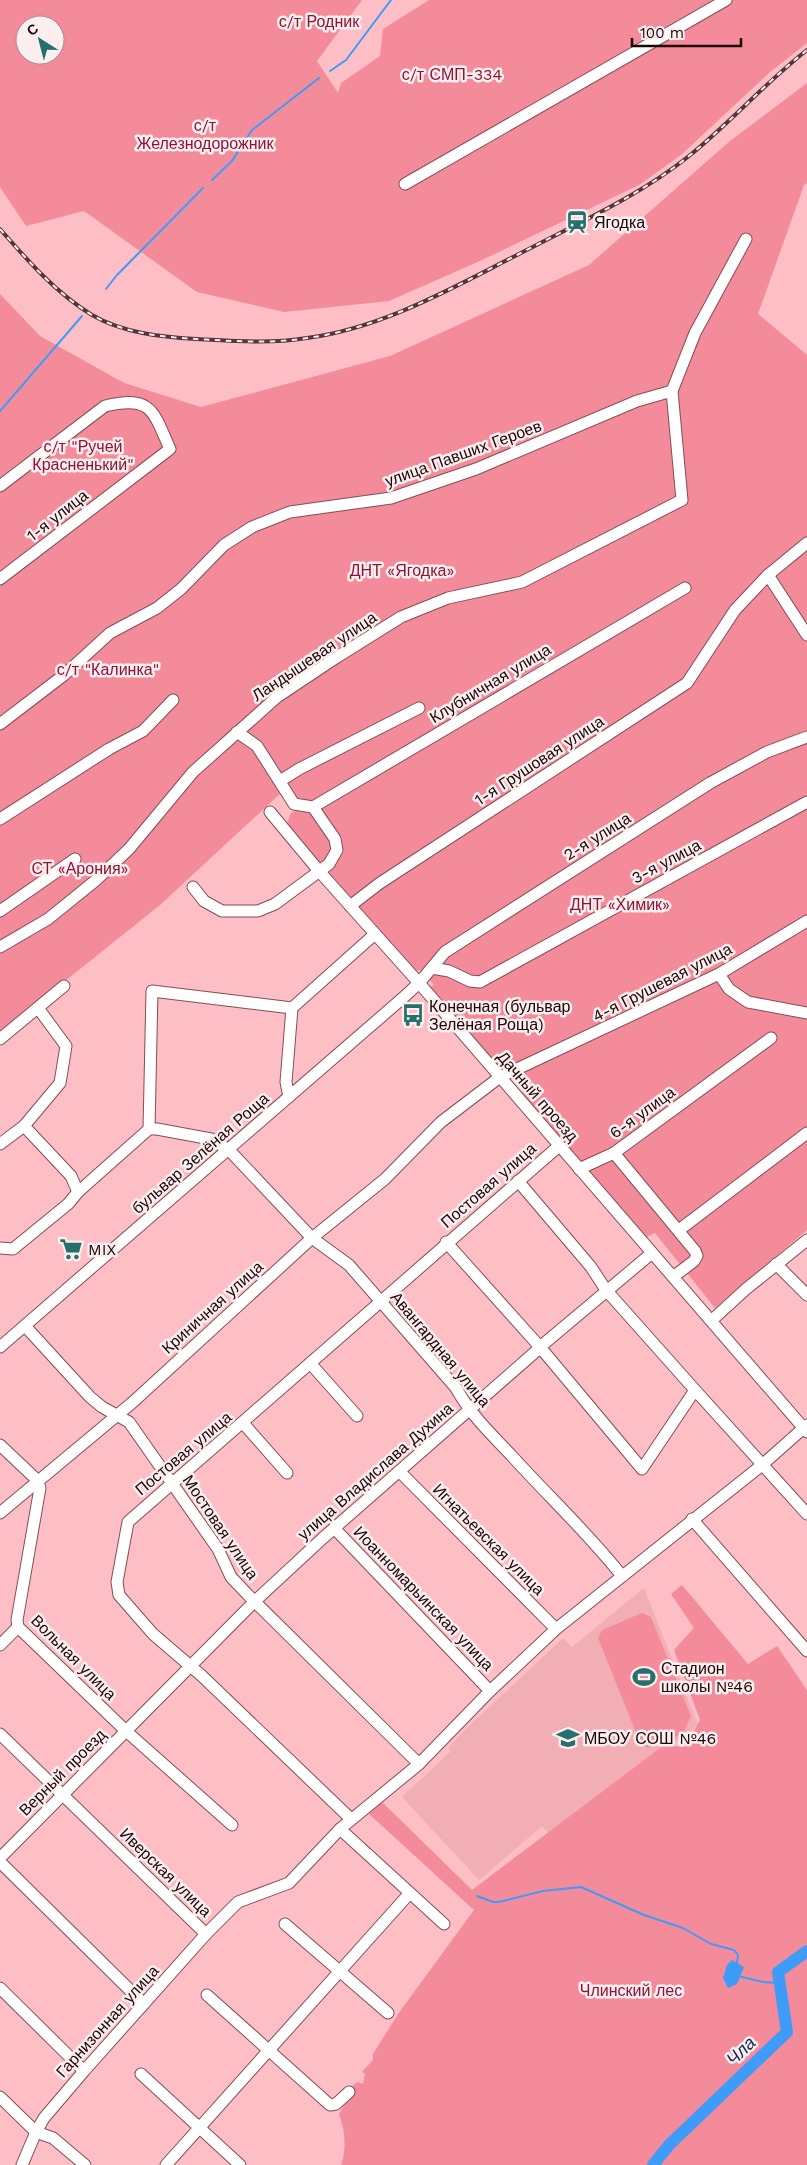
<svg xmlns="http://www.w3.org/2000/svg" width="807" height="2165" font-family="'Work Sans',sans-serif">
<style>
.built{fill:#f2aeb5}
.green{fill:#f48b9a;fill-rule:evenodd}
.water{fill:#3f9bf8}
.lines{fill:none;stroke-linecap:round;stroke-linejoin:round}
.stream{stroke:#3f9bf8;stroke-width:2}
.river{stroke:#3f9bf8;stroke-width:12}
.minor-casing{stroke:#834e55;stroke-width:13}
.minor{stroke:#fff;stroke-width:11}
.rail-casing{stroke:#543539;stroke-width:4}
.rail{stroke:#fceeef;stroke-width:2;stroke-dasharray:5.5;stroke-linecap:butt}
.labels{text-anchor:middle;stroke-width:5;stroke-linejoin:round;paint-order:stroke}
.park-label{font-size:16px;fill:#8d1336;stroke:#fceeef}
.poi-label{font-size:16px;fill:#1a0609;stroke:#fceeef;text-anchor:start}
.street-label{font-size:16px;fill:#1a0609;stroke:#fceeef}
.water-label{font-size:18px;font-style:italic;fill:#082d51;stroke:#fceeef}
</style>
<rect width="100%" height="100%" fill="#fdbec5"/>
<polygon class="built" points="644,1588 698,1725 550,1834 542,1826 479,1880 402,1797 450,1752 449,1747 465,1730 563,1638 572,1647"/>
<g class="green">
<path d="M0,0H362L317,61L338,93L341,83L380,56L383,29L429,0H807V43L769,73L681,155L639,185L482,260L389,301L284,312L197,292L84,211L26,226L0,187ZM25,25H55V55H25Z"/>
<polygon points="807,83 807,183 804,185 758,314 807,355 807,1230 715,1308 655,1233 644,1238 520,1098 526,1087 540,1090 504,1052 509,1065 500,1070 426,988 434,985 420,970 412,973 328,874 334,867 327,858 324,862 318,863 286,826 291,813 295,811 282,792 160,905 0,1033 0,294 40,336 124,383 201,407 390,356 589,265 730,141"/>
<path d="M682,1585L748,1664L777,1646L807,1690V2165H341C347,2149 345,2130 339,2114L353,2091V2085L358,2082L363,2084L365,2074L362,2072L373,2060V2054L398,2014L474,1910L369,1814L381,1801L472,1890L664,1745L685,1747L700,1720L674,1650L694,1628L671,1594Z"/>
<polygon points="642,1613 651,1617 691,1716 683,1734 648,1748 641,1745 598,1638 602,1630"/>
</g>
<polygon class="water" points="732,1960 744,1967 737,1984 728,1988 723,1978 727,1965"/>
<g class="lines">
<g class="stream">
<polyline points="330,71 346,60 391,0"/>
<polyline points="212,180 232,161 252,130 319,78"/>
<polyline points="106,289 117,275 203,188"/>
<polyline points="0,411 82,316"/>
<polyline points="477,1896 493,1902 499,1902 543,1891 581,1887 644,1915 683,1928 711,1944 734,1950 738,1955 737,1963"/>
<polyline points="738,1976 763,1982 780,1983"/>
</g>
<polyline class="river" points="653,2165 669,2145 787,2032 778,1972 807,1951"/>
<defs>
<g id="minor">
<polyline points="405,184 726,0"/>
<path d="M0,486L105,406C152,395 153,411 170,449L0,579"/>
<polyline points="768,575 807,635"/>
<polyline points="0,724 64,675 110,633 157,608 181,589 224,545 252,527 290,512 391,498 476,469 637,401 672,391"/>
<polyline points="237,732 257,746 294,804 313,807"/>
<polyline points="280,781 299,769 419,708"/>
<polyline points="313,807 685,588"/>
<polyline points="270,812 319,871 419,983 807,1432"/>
<polyline points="0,819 109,749 143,731 173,700"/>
<polyline points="193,887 204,901 222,911 258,911 275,904 329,864 337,850 335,839 313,807"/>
<polyline points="350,906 380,883 687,683 735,610 768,575 807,543"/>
<polyline points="0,911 75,859"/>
<polyline points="0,947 48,919 95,881 129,849 193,772 277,697 337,657 401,617 448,598 522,582 682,500 672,391 695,333 746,239"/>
<polyline points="432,968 449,971 470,981 480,982 807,802"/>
<polyline points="719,974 729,989 748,1002 807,1013"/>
<polyline points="0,1039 64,986"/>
<polyline points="289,1097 286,1082 292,1008"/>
<polyline points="24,1126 71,1176 78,1192"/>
<path d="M149,1129H157L211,1139L229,1150L312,1238L349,1265L456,1388C471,1415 490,1433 511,1455C548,1496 588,1533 622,1576"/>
<polyline points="0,1144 24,1126 60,1083 66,1046 38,1008"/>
<polyline points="579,1169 614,1153"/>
<polyline points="518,1181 591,1267 606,1290 695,1390 642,1469 540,1347 652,1253"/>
<polyline points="679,1230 807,1133"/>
<polyline points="446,1242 540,1347"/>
<polyline points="0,1248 13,1249 68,1204 78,1192 149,1129 152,991 292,1008 375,934"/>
<polyline points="776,1264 807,1295"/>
<polyline points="673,1277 694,1261 697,1256 695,1251 614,1153 771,1038"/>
<polyline points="711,1321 746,1289 807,1240"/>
<polyline points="25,1326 90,1397 102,1407 129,1422 218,1549 231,1577 248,1595 419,1764"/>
<polyline points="0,1347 404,997 419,983 445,952 710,783 767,752 807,737"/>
<polyline points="310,1363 357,1416"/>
<polyline points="695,1390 807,1514"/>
<polyline points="243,1423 287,1473"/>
<polyline points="0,1445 37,1480 40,1488 17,1620 18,1627 126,1731 232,1825"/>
<polyline points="399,1471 556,1629"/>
<polyline points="0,1513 133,1402 312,1238 385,1179 441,1122 500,1077 719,974 807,921"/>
<polyline points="692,1519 807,1651"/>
<polyline points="334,1528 490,1691"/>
<polyline points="0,1645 18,1627"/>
<polyline points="0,1734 206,1934 238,1902 289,1883 340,1829 419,1764 490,1691 556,1629 762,1465 807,1425"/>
<polyline points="351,1819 202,1676 153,1634 119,1595 117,1582 128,1522 559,1146"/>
<polyline points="340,1829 444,1924"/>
<polyline points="0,1858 254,1602 323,1538 542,1346"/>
<polyline points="0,1862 144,2004"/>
<polyline points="285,1924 388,2013"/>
<polyline points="0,1988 84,2071"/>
<polyline points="207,1995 330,2105 336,2104 349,2092"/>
<polyline points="141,2074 240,2165"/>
<polyline points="0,2097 36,2132 44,2118 84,2071 206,1934"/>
<polyline points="22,2165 36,2132 53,2138 85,2165"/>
<polyline points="166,2165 409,1894"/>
</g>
</defs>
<use href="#minor" class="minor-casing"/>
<use href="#minor" class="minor"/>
<defs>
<path id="rail" d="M0,229C28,261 56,293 92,315C123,333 161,337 196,339C233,341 270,344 307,338C383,328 452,288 519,254C576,224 638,197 689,156C730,123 765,83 807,50"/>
</defs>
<use href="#rail" class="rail-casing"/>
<use href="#rail" class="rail"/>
</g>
<defs>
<symbol id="station-bare" viewBox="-9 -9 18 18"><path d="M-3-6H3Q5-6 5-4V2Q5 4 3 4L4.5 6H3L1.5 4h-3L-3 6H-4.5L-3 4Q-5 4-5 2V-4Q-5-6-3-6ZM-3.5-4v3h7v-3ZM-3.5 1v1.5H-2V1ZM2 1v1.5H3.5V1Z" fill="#25706d" stroke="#fceeef" stroke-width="2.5" paint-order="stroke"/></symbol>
<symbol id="bus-bare" viewBox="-9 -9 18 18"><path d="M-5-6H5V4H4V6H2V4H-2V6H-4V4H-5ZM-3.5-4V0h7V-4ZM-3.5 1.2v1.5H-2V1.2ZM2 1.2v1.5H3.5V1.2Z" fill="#25706d" stroke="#fceeef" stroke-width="2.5" paint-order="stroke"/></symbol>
<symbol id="supermarket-bare" viewBox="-9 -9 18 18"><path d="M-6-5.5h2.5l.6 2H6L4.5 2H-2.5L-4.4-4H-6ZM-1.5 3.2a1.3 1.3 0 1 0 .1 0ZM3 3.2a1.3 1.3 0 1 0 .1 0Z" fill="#25706d" stroke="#fceeef" stroke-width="2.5" paint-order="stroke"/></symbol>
<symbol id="stadium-bare" viewBox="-9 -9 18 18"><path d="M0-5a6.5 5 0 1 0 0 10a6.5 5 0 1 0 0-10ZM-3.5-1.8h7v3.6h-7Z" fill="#25706d" stroke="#fceeef" stroke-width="2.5" paint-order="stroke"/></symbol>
<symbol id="school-bare" viewBox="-9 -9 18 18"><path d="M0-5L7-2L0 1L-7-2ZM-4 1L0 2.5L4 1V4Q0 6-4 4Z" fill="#25706d" stroke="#fceeef" stroke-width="2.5" paint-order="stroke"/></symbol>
</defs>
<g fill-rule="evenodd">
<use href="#station-bare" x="561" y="206" width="32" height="32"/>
<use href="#bus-bare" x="397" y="999" width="32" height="32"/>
<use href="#supermarket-bare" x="55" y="1233" width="32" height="32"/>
<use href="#stadium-bare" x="628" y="1661" width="32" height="32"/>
<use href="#school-bare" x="552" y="1722" width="32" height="32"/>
</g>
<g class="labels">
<g class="park-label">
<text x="319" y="27">с/т Родник</text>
<text x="452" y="80">с/т СМП-334</text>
<text x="205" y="131">с/т<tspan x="205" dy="18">Железнодорожник</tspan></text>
<text x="83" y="452">с/т "Ручей<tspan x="83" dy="18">Красненький"</tspan></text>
<text x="402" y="576">ДНТ «Ягодка»</text>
<text x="108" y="675">с/т "Калинка"</text>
<text x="80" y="874">СТ «Арония»</text>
<text x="620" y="910">ДНТ «Химик»</text>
<text x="631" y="1996">Члинский лес</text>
</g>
<g class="poi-label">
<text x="594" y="228">Ягодка</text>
<text x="429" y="1012">Конечная (бульвар<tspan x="429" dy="18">Зелёная Роща)</tspan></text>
<text x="88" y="1255">MIX</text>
<text x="661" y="1674">Стадион<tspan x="661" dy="18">школы №46</tspan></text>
<text x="584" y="1744">МБОУ СОШ №46</text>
</g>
<g class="street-label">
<text transform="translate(463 453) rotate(-20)" y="6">улица Павших Героев</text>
<text transform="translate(57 515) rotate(-38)" y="6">1-я улица</text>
<text transform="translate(314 656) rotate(-34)" y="6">Ландышевая улица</text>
<text transform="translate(490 683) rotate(-31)" y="6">Клубничная улица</text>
<text transform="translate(539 760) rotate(-33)" y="6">1-я Грушовая улица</text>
<text transform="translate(597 836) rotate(-32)" y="6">2-я улица</text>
<text transform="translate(666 861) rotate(-28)" y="6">3-я улица</text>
<text transform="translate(662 982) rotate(-27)" y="6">4-я Грушевая улица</text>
<text transform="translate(538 1096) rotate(49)" y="6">Дачный проезд</text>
<text transform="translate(642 1112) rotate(-36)" y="6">6-я улица</text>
<text transform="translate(200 1153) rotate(-41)" y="6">бульвар Зелёная Роща</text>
<text transform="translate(488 1185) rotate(-41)" y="6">Постовая улица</text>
<text transform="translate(212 1307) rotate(-42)" y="6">Криничная улица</text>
<text transform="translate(441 1349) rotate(50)" y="6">Авангардная улица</text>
<text transform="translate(183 1453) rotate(-40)" y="6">Постовая улица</text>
<text transform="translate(375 1471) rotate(-41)" y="6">улица Владислава Духина</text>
<text transform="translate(221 1527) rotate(56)" y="6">Мостовая улица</text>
<text transform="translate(489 1539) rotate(45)" y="6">Игнатьевская улица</text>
<text transform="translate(424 1598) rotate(46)" y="6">Иоанномарьинская улица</text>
<text transform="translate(74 1657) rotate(45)" y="6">Вольная улица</text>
<text transform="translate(62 1772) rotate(-45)" y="6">Верный проезд</text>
<text transform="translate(166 1872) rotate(44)" y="6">Иверская улица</text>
<text transform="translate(107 2021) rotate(-48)" y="6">Гарнизонная улица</text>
</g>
<g class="water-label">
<text transform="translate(741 2051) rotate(-44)" y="6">Чла</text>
</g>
</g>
<g transform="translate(40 40) rotate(324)"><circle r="24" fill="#fceeef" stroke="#a29193"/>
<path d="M0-4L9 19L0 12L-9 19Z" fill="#25706d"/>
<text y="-8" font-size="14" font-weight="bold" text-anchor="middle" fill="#1a0609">С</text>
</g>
<path d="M632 38v8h109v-8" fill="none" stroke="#1a0609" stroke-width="2.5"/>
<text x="640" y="38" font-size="15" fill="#1a0609" stroke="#fceeef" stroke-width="4" paint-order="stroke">100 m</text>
</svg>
